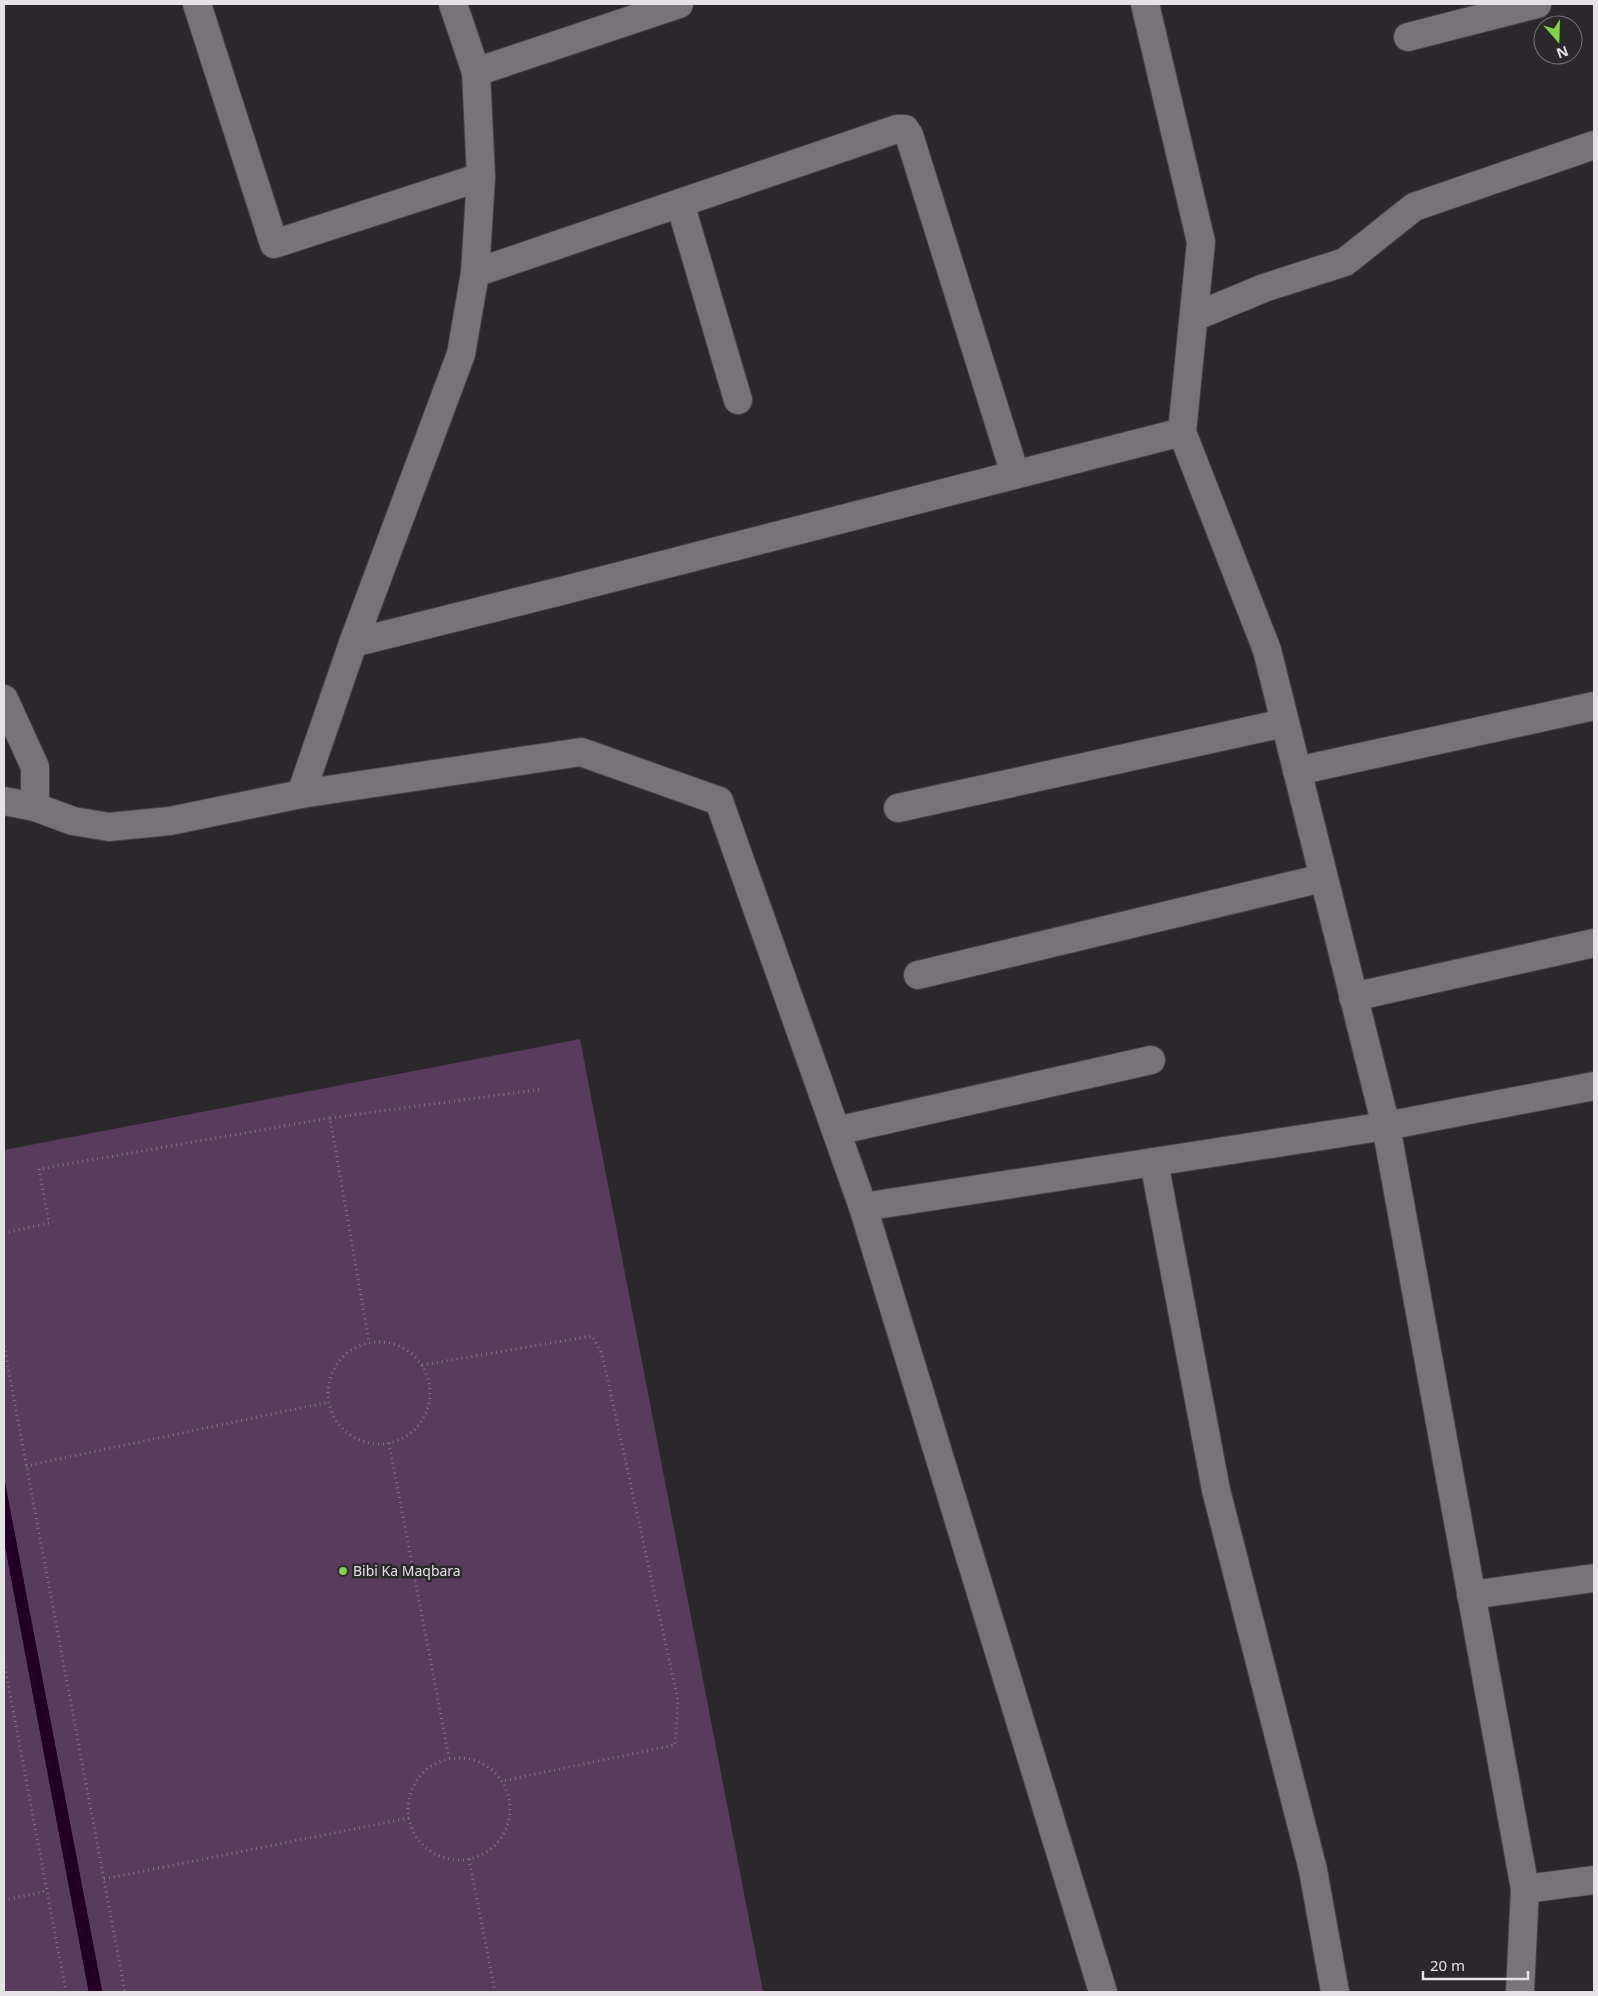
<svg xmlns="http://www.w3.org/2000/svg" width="1598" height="1996" font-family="'Noto Sans',sans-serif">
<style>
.green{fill:#583c5b}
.water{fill:#220026;stroke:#5c445f}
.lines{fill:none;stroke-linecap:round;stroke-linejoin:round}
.minor-casing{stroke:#454346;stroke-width:30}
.path{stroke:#7c7a7c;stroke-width:3;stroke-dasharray:1 4;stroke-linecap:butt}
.minor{stroke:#777377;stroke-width:28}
.poi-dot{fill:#83d04e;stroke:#2b282b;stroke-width:2}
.labels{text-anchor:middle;stroke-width:5;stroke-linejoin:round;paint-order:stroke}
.poi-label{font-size:14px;fill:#e4e2e4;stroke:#2b282b;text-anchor:start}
</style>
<rect width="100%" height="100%" fill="#2b282b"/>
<polygon class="green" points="580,1039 763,1992 4,1992 4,1150"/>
<polygon class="water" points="4,1474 103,1992 88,1992 4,1544"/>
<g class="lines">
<defs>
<g id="minor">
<polyline points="197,4 274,244 481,177"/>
<polyline points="1145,4 1201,242 1182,432 1267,650 1386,1126 1525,1889 1520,1992"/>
<polyline points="1408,37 1537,4"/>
<polyline points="476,72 679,4"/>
<polyline points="680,203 738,400"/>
<polyline points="475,273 897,129 905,129 909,135 1015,474"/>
<polyline points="1194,317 1264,288 1345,262 1414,207 1594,145"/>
<polyline points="353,643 565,590 1182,432"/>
<polyline points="4,699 35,767 35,807"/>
<polyline points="1297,771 1594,706"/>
<polyline points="301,794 353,643 461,354 475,273 481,177 476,72 453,4"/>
<polyline points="4,801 35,807 73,821 109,827 170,821 301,794 581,752 719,801 863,1207 1103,1992"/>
<polyline points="898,808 1284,723"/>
<polyline points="918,975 1323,878"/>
<polyline points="1353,997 1594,943"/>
<polyline points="836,1131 1151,1060"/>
<polyline points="1154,1162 1216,1490 1313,1870 1335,1992"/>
<polyline points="863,1207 1386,1126 1594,1086"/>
<polyline points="1471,1595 1594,1578"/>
<polyline points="1525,1889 1594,1880"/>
</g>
</defs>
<use href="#minor" class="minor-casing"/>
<g class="path">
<polyline points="330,1118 543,1089"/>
<polyline points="4,1233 49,1223 39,1169 330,1118 369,1342"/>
<circle cx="379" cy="1393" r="51"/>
<polyline points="4,1346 125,1992"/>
<polyline points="422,1365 592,1336 602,1354 678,1700 675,1745 502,1781"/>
<polyline points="389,1443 449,1758"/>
<polyline points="26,1466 329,1402"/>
<polyline points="4,1662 66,1992"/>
<circle cx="459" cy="1809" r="51"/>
<polyline points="469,1859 495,1992"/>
<polyline points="104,1879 409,1818"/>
<polyline points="4,1900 47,1891"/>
</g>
<use href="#minor" class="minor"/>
</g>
<circle class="poi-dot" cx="343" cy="1571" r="5"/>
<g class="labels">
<g class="poi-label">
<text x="353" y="1576">Bibi Ka Maqbara</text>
</g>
</g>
<rect width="1598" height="1996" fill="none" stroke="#e4e2e4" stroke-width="10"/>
<g transform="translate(1558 40) rotate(160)"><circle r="24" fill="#2b282b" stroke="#757275"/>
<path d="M0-4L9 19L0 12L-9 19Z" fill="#83d04e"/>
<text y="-8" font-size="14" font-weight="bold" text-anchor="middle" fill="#e4e2e4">N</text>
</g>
<path d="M1423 1971v8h105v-8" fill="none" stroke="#e4e2e4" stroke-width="2.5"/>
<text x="1430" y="1971" font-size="15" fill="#e4e2e4" stroke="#2b282b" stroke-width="4" paint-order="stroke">20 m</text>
</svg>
